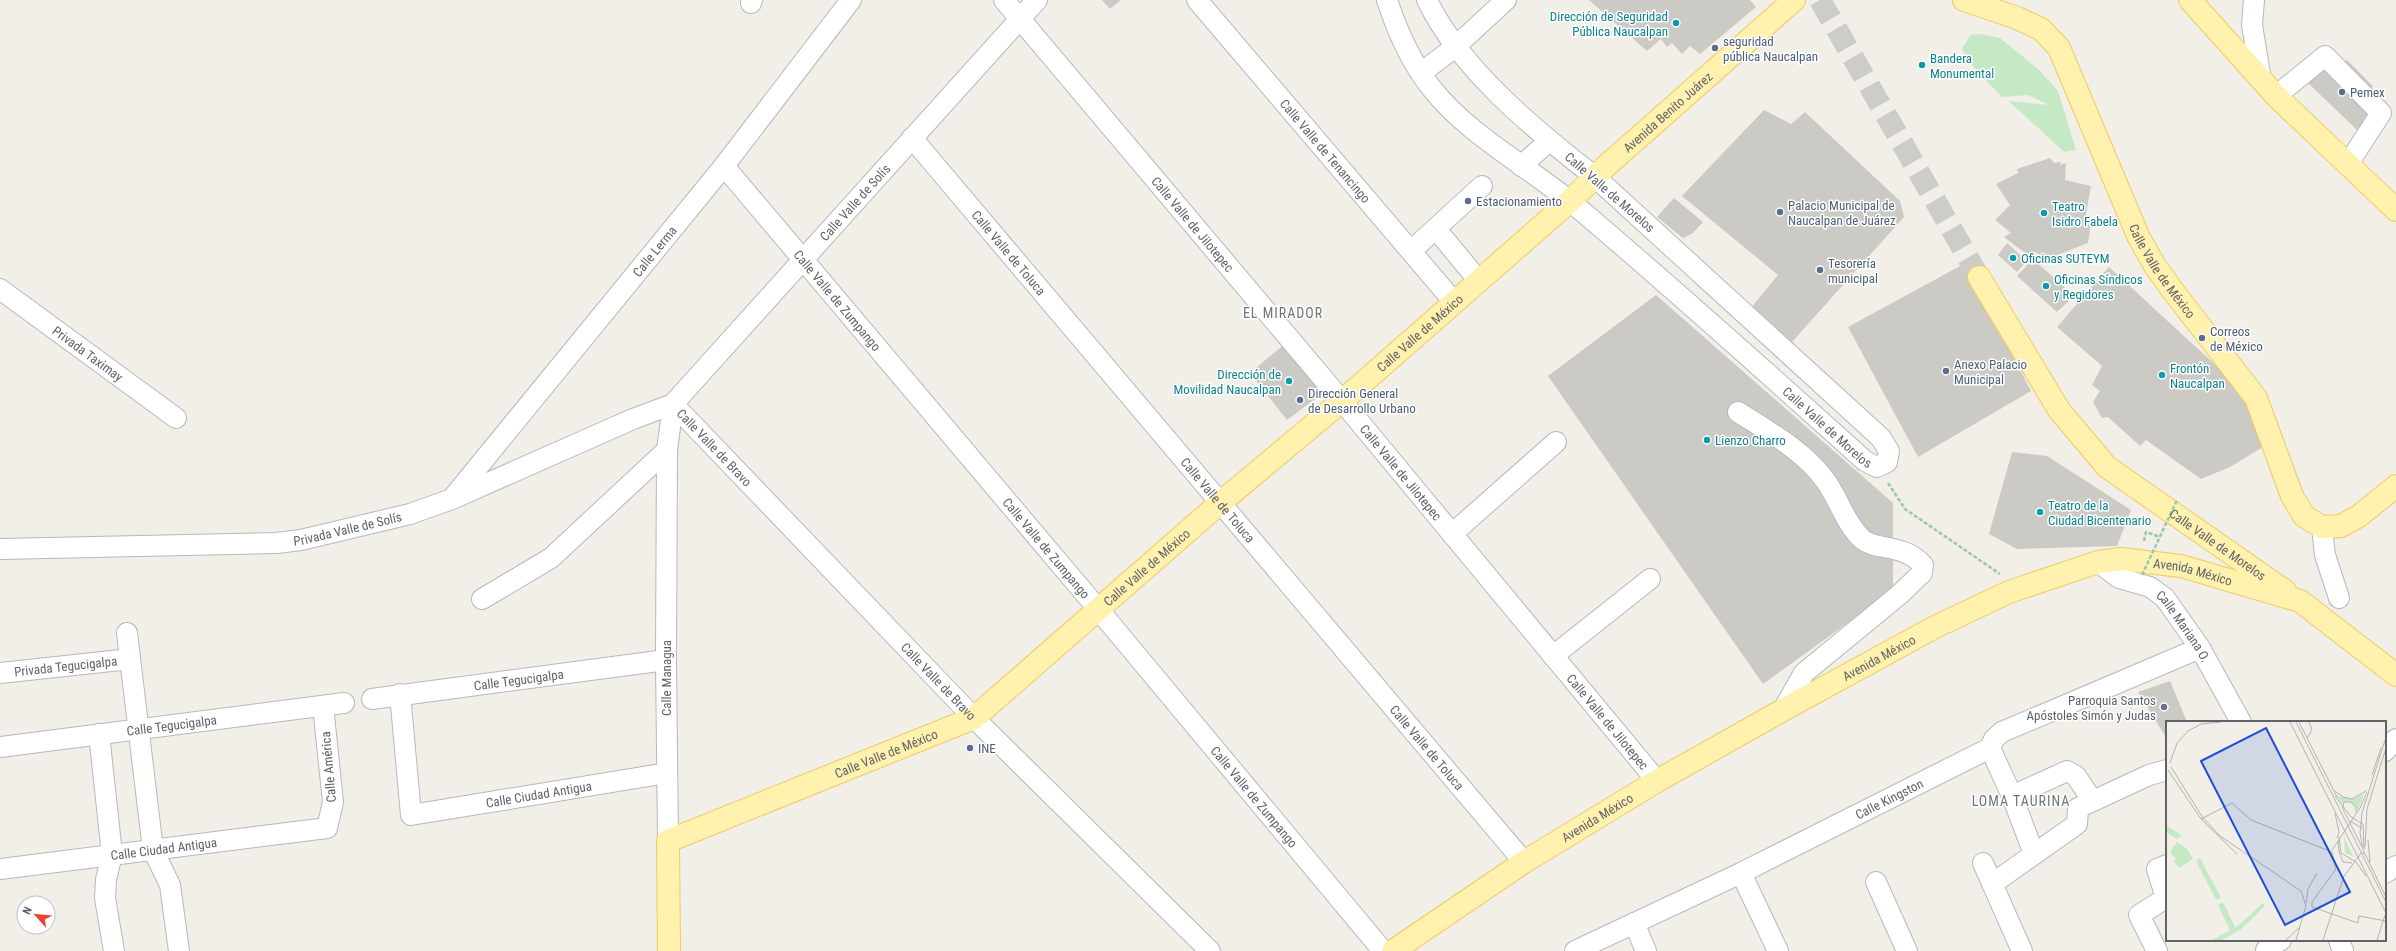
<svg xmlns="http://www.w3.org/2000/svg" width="2396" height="951" font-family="'Roboto Condensed',sans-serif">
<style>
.green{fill:#c5e8c5}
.building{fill:#cccac5}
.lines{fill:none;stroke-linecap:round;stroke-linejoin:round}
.major-tunnel{stroke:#ccccc8;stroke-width:22;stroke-dasharray:22 11;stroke-linecap:butt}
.minor-casing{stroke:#b5b8bc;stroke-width:22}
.major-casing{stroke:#f2c960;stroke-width:24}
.path{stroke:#9cc7a9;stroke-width:2.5;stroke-dasharray:4 2;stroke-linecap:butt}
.minor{stroke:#fff;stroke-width:20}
.major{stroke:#fff2af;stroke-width:22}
.path-bridge{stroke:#9cc7a9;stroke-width:2.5;stroke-dasharray:4 2;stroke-linecap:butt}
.culture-dot{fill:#0f9aa8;stroke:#fff;stroke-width:1.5}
.service-dot{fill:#5c6f8a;stroke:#fff;stroke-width:1.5}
.worship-dot{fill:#6b7280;stroke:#fff;stroke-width:1.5}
.labels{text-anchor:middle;stroke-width:3;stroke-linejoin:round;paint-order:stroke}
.culture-label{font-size:13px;fill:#0d838f;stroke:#fff;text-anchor:start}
.service-label{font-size:13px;fill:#4e5e75;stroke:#fff;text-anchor:start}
.street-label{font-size:13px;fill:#5f6368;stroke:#fff}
.worship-label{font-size:13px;fill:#5b616d;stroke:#fff;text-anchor:end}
.neighbourhood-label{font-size:14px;letter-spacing:1px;fill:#70757a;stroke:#fff}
.inset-road{fill:none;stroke:#b3b3b1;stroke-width:1}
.view{fill:#1d4ed8;fill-opacity:0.15;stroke:#1d4ed8;stroke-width:2}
.inset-edge{fill:none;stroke:#5f6368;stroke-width:2}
</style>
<rect width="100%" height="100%" fill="#f1efe8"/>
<polygon class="green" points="1980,34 2000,38 2038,69 2058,91 2076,150 2064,152 2009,101 2049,105 2028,95 2002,97 1968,61 1962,48 1971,35"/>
<g class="building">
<polygon points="1102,0 1121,0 1110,9"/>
<polygon points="1589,0 1750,0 1756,7 1700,54 1690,46 1682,54 1672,43 1667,47 1661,39 1647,51"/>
<polygon points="2347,60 2373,86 2360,99 2374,113 2357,130 2303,78 2318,62 2332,76"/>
<polygon points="1764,110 1791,124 1805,112 1900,201 1904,217 1791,343 1750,309 1778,275 1682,196"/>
<polygon points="2050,158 2054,163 2061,162 2060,165 2066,163 2065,180 2091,186 2084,225 2091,224 2088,243 2047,259 2035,252 2030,257 2004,237 2011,233 1995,220 2010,205 1996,184 2018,173 2017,169"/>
<polygon points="1674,198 1703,222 1693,233 1683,238 1657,217"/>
<polygon points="2007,243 2027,261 2017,272 1998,255"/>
<polygon points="2033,259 2074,296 2057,312 2017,276"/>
<polygon points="1960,266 1980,301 1990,298 1998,328 2031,391 1918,457 1848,327"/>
<polygon points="2109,267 2236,384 2268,444 2230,467 2201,479 2146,440 2140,446 2108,417 2102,418 2093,402 2100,391 2092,385 2102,366 2057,327"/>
<polygon points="1656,295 1893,503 1893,590 1763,684 1548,376"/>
<polygon points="1287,342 1328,389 1287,420 1250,373"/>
<polygon points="2012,452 2047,456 2131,510 2117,546 2017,549 1989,534"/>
<polygon points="2170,681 2187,722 2167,722 2167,739 2138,692"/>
</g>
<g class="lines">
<polyline class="major-tunnel" points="1820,0 1979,277"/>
<defs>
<g id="minor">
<path id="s1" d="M1004,0L1342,401L1657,781"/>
<path id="s2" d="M1197,0L1454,302"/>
<path id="s3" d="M1387,0C1398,33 1411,63 1433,90C1468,134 1527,166 1571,202C1671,286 1768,374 1865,461L1877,467L1887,462L1889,451L1881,438L1595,177C1535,130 1460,69 1427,0"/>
<polyline points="2254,0 2252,25 2261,80"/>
<polyline points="751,3 752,0"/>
<polyline points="1421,73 1455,47 1506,0"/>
<polyline points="2276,96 2325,56 2381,113 2348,164"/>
<path id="s4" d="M912,138L1524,862"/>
<path id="s5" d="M724,166L1098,609L1383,951"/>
<polyline points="1521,166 1549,141"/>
<polyline points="1436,229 1478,280"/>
<polyline points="1411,251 1482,186"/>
<path id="s6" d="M0,289L176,418"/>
<path id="s7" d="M673,404L974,718L1210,951"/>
<path d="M1738,412C1769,432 1803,450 1825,480C1839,499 1845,523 1862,539C1876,551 1903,543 1923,565L1922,573L1899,595L1804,673L1783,710"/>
<path id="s8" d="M455,495L724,166L851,0"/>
<polyline points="2322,527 2325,555 2339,598"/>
<polyline points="1452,534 1556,442"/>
<path id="s9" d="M0,549L276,543L301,540L410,514L452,499L633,419L673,404L1037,0"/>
<path id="s10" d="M2098,562L2119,578L2150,587L2165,598L2200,648L2241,722"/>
<polyline points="482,599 551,558 667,450"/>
<polyline points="127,633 153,850 170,885 179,951"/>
<polyline points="1553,656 1650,579"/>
<path id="s11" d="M0,673L130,659"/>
<path id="s12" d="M400,694L411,815L667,773"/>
<path id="s13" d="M372,699L666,660"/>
<polyline points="99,734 112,854 106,880 105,898 114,951"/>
<path id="s14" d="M0,747L344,703"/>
<polyline points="1990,748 2012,796 2034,854"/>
<polyline points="2385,751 2396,739"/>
<polyline points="2012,796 2067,771 2076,776 2092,800"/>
<polyline points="668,841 666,660 667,450 673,404"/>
<polyline points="1983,863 2022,951"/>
<path id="s15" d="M0,869L327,828L333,802L323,706"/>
<polyline points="1741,873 1778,951"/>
<polyline points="2385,873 2396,866"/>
<polyline points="1876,882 1907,951"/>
<polyline points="1992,884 2077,824 2078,808 2149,775 2167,770"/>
<polyline points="1634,923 1646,951"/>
<polyline points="2339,940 2343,951"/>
<polyline points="2266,950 2281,940"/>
<path id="s16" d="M1575,951L1741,873L1990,748L1994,739L2002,732L2200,648"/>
<polyline points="2157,951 2139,915 2166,898 2157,869 2167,865"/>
</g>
<g id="major">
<path id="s17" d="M1964,0L2017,18L2041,29L2059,48L2139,238L2155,266L2173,291L2256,398L2292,496L2304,516L2322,527L2341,526L2359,516L2396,486"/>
<polyline points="2190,0 2276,96 2396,210"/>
<path id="s18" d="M1979,277L2059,410L2107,467L2285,591"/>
<path id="s19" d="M669,951L668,841L974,718L1220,503L1342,401L1570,201L1604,168L1794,0"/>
<path id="s20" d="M1393,951L1524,862L1657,781L1783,710L1935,627L2009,592L2098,562L2121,559L2181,566L2300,601L2396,675"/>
</g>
</defs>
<use href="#minor" class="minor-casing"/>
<use href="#major" class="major-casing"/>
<g class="path">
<polyline points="1888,483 1905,509 2000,574"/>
<polyline points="2144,541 2146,532 2160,537"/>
</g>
<use href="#minor" class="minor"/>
<use href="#major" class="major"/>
<polyline class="path-bridge" points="2142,575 2177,500"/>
</g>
<g class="culture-dot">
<circle cx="1676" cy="23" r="4"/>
<circle cx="1922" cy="65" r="4"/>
<circle cx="2044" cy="213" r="4"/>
<circle cx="2013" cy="258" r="4"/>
<circle cx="2046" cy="286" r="4"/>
<circle cx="2162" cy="375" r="4"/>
<circle cx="1289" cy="381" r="4"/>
<circle cx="1707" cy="440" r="4"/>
<circle cx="2040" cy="512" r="4"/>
</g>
<g class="service-dot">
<circle cx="1715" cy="48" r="4"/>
<circle cx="2342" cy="92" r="4"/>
<circle cx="1468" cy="201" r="4"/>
<circle cx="1780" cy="212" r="4"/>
<circle cx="1820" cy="270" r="4"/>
<circle cx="2202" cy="338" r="4"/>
<circle cx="1946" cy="371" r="4"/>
<circle cx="1300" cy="400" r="4"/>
<circle cx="970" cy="748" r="4"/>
</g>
<circle class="worship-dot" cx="2164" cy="707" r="4"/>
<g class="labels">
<g class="culture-label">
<text x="1668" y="21" text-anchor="end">Dirección de Seguridad<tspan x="1668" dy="15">Pública Naucalpan</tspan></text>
<text x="1930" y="63">Bandera<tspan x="1930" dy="15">Monumental</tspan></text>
<text x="2052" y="211">Teatro<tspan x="2052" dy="15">Isidro Fabela</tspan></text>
<text x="2021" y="263">Oficinas SUTEYM</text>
<text x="2054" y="284">Oficinas Síndicos<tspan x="2054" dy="15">y Regidores</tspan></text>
<text x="2170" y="373">Frontón<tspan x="2170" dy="15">Naucalpan</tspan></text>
<text x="1281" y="379" text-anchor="end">Dirección de<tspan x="1281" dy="15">Movilidad Naucalpan</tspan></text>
<text x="1715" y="445">Lienzo Charro</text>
<text x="2048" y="510">Teatro de la<tspan x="2048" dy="15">Ciudad Bicentenario</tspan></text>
</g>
<g class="service-label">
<text x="1723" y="46">seguridad<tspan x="1723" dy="15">pública Naucalpan</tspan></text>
<text x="2350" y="97">Pemex</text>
<text x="1476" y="206">Estacionamiento</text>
<text x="1788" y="210">Palacio Municipal de<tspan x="1788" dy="15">Naucalpan de Juárez</tspan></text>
<text x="1828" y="268">Tesorería<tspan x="1828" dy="15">municipal</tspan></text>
<text x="2210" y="336">Correos<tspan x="2210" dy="15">de México</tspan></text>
<text x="1954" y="369">Anexo Palacio<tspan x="1954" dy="15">Municipal</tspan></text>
<text x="1308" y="398">Dirección General<tspan x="1308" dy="15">de Desarrollo Urbano</tspan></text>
<text x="978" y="753">INE</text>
</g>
<g class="street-label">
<text dy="5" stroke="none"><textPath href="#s19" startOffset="1361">Avenida Benito Juárez</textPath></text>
<text dy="5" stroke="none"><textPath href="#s2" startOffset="198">Calle Valle de Tenancingo</textPath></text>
<text transform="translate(1610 192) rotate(41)" y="5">Calle Valle de Morelos</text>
<text dy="5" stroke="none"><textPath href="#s9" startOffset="970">Calle Valle de Solís</textPath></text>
<text dy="5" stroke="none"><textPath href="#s1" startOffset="293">Calle Valle de Jilotepec</textPath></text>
<text dy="5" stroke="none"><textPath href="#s8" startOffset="315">Calle Lerma</textPath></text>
<text dy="5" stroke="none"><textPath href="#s4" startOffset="150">Calle Valle de Toluca</textPath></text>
<text dy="5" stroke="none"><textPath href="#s17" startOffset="355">Calle Valle de México</textPath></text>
<text dy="5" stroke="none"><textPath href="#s5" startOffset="176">Calle Valle de Zumpango</textPath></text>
<text dy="5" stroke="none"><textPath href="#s19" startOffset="1029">Calle Valle de México</textPath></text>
<text dy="5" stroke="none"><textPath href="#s6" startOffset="109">Privada Taximay</textPath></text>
<text dy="5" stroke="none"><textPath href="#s3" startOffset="621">Calle Valle de Morelos</textPath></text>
<text dy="5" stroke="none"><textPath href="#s7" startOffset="60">Calle Valle de Bravo</textPath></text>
<text dy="5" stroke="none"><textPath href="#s1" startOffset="617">Calle Valle de Jilotepec</textPath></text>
<text dy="5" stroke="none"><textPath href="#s4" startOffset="474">Calle Valle de Toluca</textPath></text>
<text dy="5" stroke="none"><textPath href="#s9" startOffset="349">Privada Valle de Solís</textPath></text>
<text dy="5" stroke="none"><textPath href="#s18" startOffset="365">Calle Valle de Morelos</textPath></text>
<text dy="5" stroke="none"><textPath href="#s5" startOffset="500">Calle Valle de Zumpango</textPath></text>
<text dy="5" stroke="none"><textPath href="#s19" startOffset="669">Calle Valle de México</textPath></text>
<text dy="5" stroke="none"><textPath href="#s20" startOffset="904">Avenida México</textPath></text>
<text dy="5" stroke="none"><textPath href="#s10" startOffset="111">Calle Mariana O.</textPath></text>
<text dy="5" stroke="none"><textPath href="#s20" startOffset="568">Avenida México</textPath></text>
<text dy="5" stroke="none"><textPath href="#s11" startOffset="66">Privada Tegucigalpa</textPath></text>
<text transform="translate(666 678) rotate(-90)" y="5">Calle Managua</text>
<text dy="5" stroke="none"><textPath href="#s13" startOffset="148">Calle Tegucigalpa</textPath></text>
<text dy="5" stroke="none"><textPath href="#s7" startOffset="384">Calle Valle de Bravo</textPath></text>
<text dy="5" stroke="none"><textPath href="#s1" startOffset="941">Calle Valle de Jilotepec</textPath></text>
<text dy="5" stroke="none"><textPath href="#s14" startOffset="173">Calle Tegucigalpa</textPath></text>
<text dy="5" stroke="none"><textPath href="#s4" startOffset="798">Calle Valle de Toluca</textPath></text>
<text dy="5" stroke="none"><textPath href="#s19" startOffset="345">Calle Valle de México</textPath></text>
<text transform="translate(328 767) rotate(-95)" y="5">Calle América</text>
<text dy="5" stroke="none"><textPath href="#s12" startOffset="251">Calle Ciudad Antigua</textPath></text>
<text dy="5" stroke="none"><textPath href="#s5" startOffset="824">Calle Valle de Zumpango</textPath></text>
<text dy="5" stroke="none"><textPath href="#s16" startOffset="349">Calle Kingston</textPath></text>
<text dy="5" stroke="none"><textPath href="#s20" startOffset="244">Avenida México</textPath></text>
<text dy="5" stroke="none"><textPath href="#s15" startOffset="165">Calle Ciudad Antigua</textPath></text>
</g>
<g class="worship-label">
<text x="2156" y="705">Parroquia Santos<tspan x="2156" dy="15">Apóstoles Simón y Judas</tspan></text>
</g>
<g class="neighbourhood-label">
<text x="1283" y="318">EL MIRADOR</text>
<text x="2021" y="806">LOMA TAURINA</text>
</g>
</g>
<g transform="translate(2166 721)">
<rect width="220" height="220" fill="#f1efe8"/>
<path d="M198,73L192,89L183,80L175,82L171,75L187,78ZM0,104L15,114L12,118L0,111ZM178,115L184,129L188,136L179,132ZM11,121L21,128L27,138L13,147L8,140L10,138L4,131ZM34,137L55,177L50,179L30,140ZM57,181L69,206L64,209L52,184ZM97,182L99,185L74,209L56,219H46L72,205Z" fill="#c5e8c5"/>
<path class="inset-road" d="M124,1L220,192M130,1L220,181M133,1L171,76M141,17L146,9L143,1M4,42L11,22L22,10L35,3L55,1M5,46L37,97L54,115L135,170L140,185L130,219M2,49L35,98L71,133M206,54L215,27M169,70L177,76L186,78L200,70M169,75L185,96L197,103L198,128M176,86L196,126M177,86L178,81H185L190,86V91M169,92L173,111L171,117M35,98L66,82L85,99L166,131L170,148L146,181V186L192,202L193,195L220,200M184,100L196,107M173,116L175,132L190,141L200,155M202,119L204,141M172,120L173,131L177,141L186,142M199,126L201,88L220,27M166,129L194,87L201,71M198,131L220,176M198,133L194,112L196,92L220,16M140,182L142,168L151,152M120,219L134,206M157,219L178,155L196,131M211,219L219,194"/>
<path class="view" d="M100,7L184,171L119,204L35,40Z"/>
<rect width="220" height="220" class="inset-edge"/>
</g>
<g transform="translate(36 915) rotate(297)"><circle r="19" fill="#ffffff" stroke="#bfc1c3"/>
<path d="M0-3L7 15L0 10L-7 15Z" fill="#ea4335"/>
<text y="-6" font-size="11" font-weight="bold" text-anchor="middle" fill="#5f6368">N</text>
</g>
</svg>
